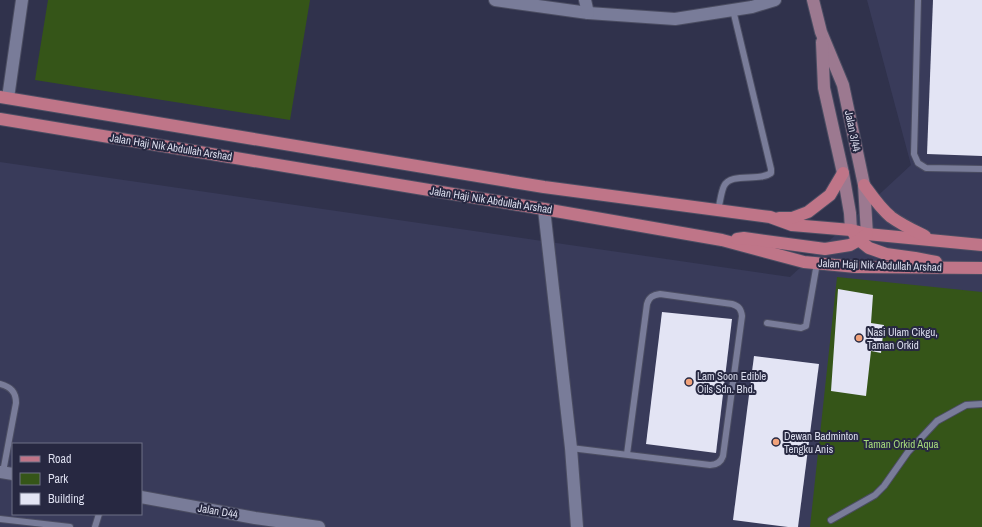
<svg xmlns="http://www.w3.org/2000/svg" width="982" height="527" font-family="'Archivo Narrow',sans-serif">
<style>
.built{fill:#393b5a;fill-rule:evenodd}
.green{fill:#355518}
.building{fill:#e3e4f4}
.lines{fill:none;stroke-linecap:round;stroke-linejoin:round}
.lane-casing{stroke:#4b4d62;stroke-width:8}
.street-casing{stroke:#4b4d62;stroke-width:14}
.secondary-casing{stroke:#4b4d62;stroke-width:14}
.primary-casing{stroke:#4b4d62;stroke-width:14}
.lane{stroke:#797c99;stroke-width:6}
.street{stroke:#797c99;stroke-width:12}
.secondary{stroke:#9c7990;stroke-width:12}
.primary{stroke:#bf7588;stroke-width:12}
.poi-dot{fill:#f1a27b;stroke:#272841;stroke-width:1.5}
.labels{text-anchor:middle;stroke-width:4;stroke-linejoin:round;paint-order:stroke}
.street-label{font-size:11px;fill:#dbdded;stroke:#272841}
.poi-label{font-size:11px;fill:#dbdded;stroke:#272841;text-anchor:start}
.park-label{font-size:11px;fill:#a4d87b;stroke:#272841}
</style>
<rect width="100%" height="100%" fill="#30324c"/>
<path class="built" d="M867,0H982V527H0V162L790,277L911,165ZM13,444H141V514H13Z"/>
<g class="green">
<polygon points="48,0 310,0 290,120 35,80"/>
<polygon points="837,277 982,292 982,527 810,527"/>
</g>
<g class="building">
<polygon points="933,0 982,0 982,156 927,154"/>
<polygon points="838,289 873,295 871,323 884,325 881,353 871,351 866,396 831,391"/>
<polygon points="662,312 732,319 716,453 646,444"/>
<polygon points="754,356 819,364 798,527 788,527 733,520"/>
</g>
<g class="lines">
<defs>
<g id="lane">
<polyline points="918,0 914,154 918,163 926,168 982,169"/>
<path d="M718,210C720,203 721,192 724,186C731,172 759,182 771,173V169L733,10"/>
<polyline points="767,323 801,328 806,326 817,263"/>
<path d="M0,384C11,387 16,392 16,403L3,472"/>
<path d="M571,448L710,465C717,465 721,462 723,456L742,316C741,309 739,306 732,304L660,294C653,295 649,297 647,304L627,454"/>
<polyline points="0,519 70,527"/>
<polyline points="831,520 875,495 884,486 908,452 937,421 966,405 982,404"/>
<polyline points="95,527 99,514"/>
</g>
<g id="street">
<polyline points="495,0 588,13 675,19 752,7 775,0"/>
<polyline points="585,0 588,13"/>
<polyline points="8,98 22,0"/>
<polyline points="544,209 571,448 577,527"/>
<polyline points="0,472 13,474"/>
<polyline points="141,497 255,518 319,527"/>
</g>
<g id="secondary">
<polyline points="813,0 821,32 843,85 864,185 867,234"/>
<polyline points="822,42 824,88 843,173 850,213 851,230"/>
</g>
<g id="primary">
<polyline points="0,97 544,187 770,217 792,225 851,230 867,234 982,245"/>
<polyline points="0,119 544,209 722,240 804,262 856,267 982,268"/>
<path d="M864,185C872,196 880,208 891,217C902,225 913,230 925,236"/>
<polyline points="779,218 792,218 808,212 830,195 843,173"/>
<polyline points="854,234 859,240 869,248 886,254 915,258 936,262"/>
<polyline points="737,239 744,238 825,249 850,245 859,240 867,234"/>
</g>
</defs>
<use href="#lane" class="lane-casing"/>
<use href="#street" class="street-casing"/>
<use href="#secondary" class="secondary-casing"/>
<use href="#primary" class="primary-casing"/>
<use href="#lane" class="lane"/>
<use href="#street" class="street"/>
<use href="#secondary" class="secondary"/>
<use href="#primary" class="primary"/>
</g>
<g class="poi-dot">
<circle cx="859" cy="338" r="4"/>
<circle cx="689" cy="382" r="4"/>
<circle cx="776" cy="442" r="4"/>
</g>
<g class="labels">
<g class="street-label">
<text transform="translate(853 131) rotate(78)" y="4">Jalan 3/44</text>
<text transform="translate(171 147) rotate(9)" y="4">Jalan Haji Nik Abdullah Arshad</text>
<text transform="translate(491 200) rotate(9)" y="4">Jalan Haji Nik Abdullah Arshad</text>
<text transform="translate(880 265) rotate(2)" y="4">Jalan Haji Nik Abdullah Arshad</text>
<text transform="translate(218 511) rotate(10)" y="4">Jalan D44</text>
</g>
<g class="poi-label">
<text x="867" y="336">Nasi Ulam Cikgu,<tspan x="867" dy="13">Taman Orkid</tspan></text>
<text x="697" y="380">Lam Soon Edible<tspan x="697" dy="13">Oils Sdn. Bhd.</tspan></text>
<text x="784" y="440">Dewan Badminton<tspan x="784" dy="13">Tengku Anis</tspan></text>
</g>
<g class="park-label">
<text x="901" y="448">Taman Orkid Aqua</text>
</g>
</g>
<rect x="12" y="443" width="130" height="72" fill="#272841" stroke="#6f7086"/>
<rect x="20" y="456" width="20" height="6" fill="#bf7588" stroke="#6f7086"/>
<text x="48" y="463" font-size="12" fill="#dbdded">Road</text>
<rect x="20" y="473" width="20" height="12" fill="#355518" stroke="#6f7086"/>
<text x="48" y="483" font-size="12" fill="#dbdded">Park</text>
<rect x="20" y="493" width="20" height="12" fill="#e3e4f4" stroke="#6f7086"/>
<text x="48" y="503" font-size="12" fill="#dbdded">Building</text>
</svg>
